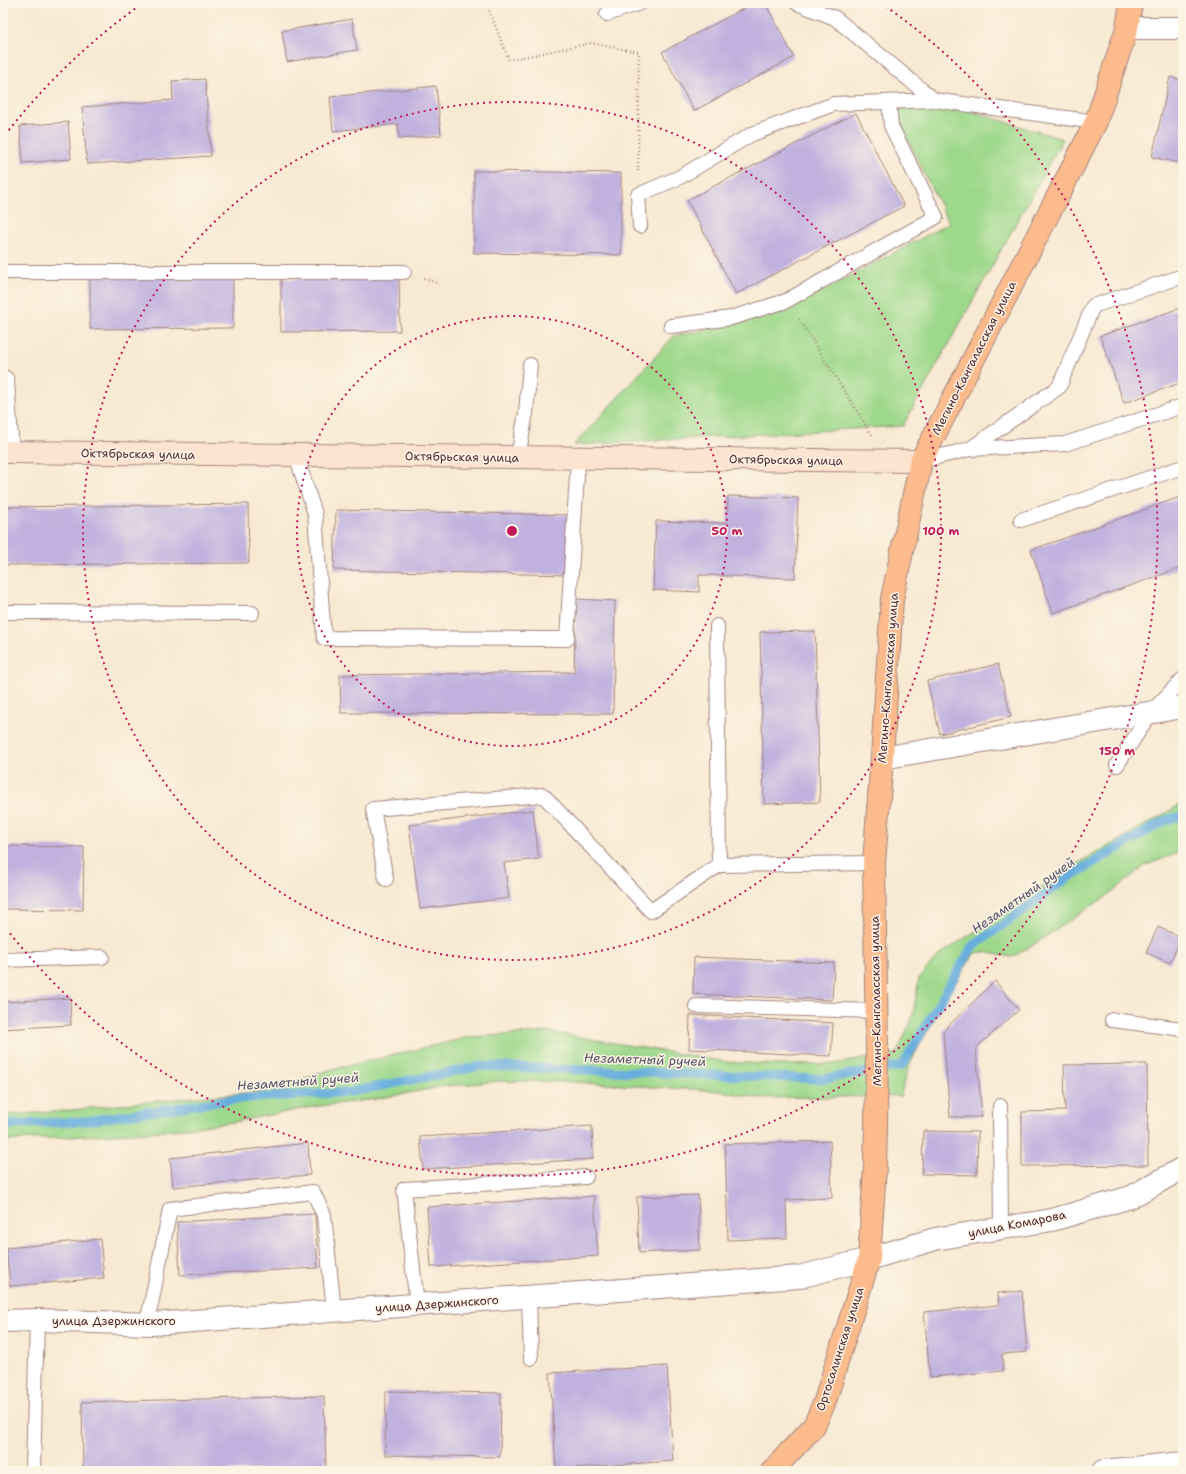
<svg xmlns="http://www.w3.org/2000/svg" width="1186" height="1474" font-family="'Shantell Sans',sans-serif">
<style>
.green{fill:#9dd88b;stroke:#747c5b}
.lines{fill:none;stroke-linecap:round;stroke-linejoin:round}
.stream{stroke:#68aede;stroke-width:9}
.building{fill:#c1b1df}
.service-casing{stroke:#a1847e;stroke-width:16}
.minor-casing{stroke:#a1847e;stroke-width:24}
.tertiary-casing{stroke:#a1847e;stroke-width:24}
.secondary-casing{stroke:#a1847e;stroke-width:24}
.primary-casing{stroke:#a1847e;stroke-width:24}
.path{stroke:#a1847e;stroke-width:2.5;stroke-dasharray:1 3;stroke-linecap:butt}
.service{stroke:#fff;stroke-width:14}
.minor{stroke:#fff;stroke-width:22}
.tertiary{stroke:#fff;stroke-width:22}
.secondary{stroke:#fde4d1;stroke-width:22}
.primary{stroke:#fbbb8d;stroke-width:22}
.ring{fill:none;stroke:#c2185b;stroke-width:2;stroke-dasharray:2 4}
.labels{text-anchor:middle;stroke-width:3;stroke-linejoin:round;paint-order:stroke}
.street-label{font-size:12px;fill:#4a1f2b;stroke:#fcf5e5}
.water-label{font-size:13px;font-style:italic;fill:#54516a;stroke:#fcf5e5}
.centre{fill:#c2185b;stroke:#fcf5e5;stroke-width:2}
.ring-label{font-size:12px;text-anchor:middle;font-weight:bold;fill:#c2185b;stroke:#fcf5e5;stroke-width:3;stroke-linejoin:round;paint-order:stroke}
</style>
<rect width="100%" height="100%" fill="#fcf5e5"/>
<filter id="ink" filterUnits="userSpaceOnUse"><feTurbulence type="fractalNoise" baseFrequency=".025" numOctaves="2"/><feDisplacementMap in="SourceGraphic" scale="8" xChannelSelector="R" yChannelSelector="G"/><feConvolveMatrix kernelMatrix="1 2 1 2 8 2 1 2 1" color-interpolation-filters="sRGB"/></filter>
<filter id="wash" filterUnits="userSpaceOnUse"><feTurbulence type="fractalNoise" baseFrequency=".012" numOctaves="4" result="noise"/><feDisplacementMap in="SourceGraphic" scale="16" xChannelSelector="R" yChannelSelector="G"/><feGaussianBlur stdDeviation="0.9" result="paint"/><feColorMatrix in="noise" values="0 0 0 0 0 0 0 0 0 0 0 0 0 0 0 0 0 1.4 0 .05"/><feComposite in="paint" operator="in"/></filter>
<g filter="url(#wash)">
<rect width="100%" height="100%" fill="#f8e9d2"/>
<g class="green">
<polygon points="934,100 1063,139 903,426 574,445 674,336 780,314 949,223 889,102"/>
<path d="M1183,803V851L1144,866L1109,895L1078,915L1033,945L1012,957L984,952L975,953C960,975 946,998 933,1022C919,1046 905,1068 901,1096L758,1098L719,1091L571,1082L500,1081L440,1087L376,1099L312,1107L234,1122L164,1131L3,1141V1115L64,1111L143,1102L265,1091L329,1070L470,1037L550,1032L727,1062L787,1065L833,1064L897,1053L913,1015L919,978L938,956L1065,871Z"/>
</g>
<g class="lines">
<polyline class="stream" points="3,1125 86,1121 235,1099 350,1092 481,1066 822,1079 902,1066 972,947 1069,877 1166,820 1183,816"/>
</g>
<g id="blocks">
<g class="building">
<polygon points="754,3 765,3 794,57 694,111 662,52"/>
<polygon points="352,19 357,50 287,62 282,31"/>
<polygon points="1170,77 1183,80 1183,164 1152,157"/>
<polygon points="205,79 211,156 87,164 82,107 173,100 172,81"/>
<polygon points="436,86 441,135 399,139 398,124 333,131 330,97"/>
<polygon points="856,113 904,206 736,294 687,200"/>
<polygon points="68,122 71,159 23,163 20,126"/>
<polygon points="474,171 621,173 621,255 474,253"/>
<polygon points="233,269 233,328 90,329 90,270"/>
<polygon points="399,278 400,331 281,332 281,279"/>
<polygon points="1183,307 1183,382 1124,403 1100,336"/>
<polygon points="728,496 798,498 795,578 699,575 699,592 653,590 656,521 727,523"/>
<polygon points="1183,496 1183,567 1053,613 1031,550"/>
<polygon points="248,504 249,563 3,565 3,507"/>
<polygon points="336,510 573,515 571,575 334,570"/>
<polygon points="576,599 615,601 613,714 341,713 340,675 574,672"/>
<polygon points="815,631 820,802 764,804 760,632"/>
<polygon points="998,664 1011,717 940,734 927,681"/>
<polygon points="533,810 539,859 504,863 509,898 420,909 409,825"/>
<polygon points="3,846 84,847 83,910 3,909"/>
<polygon points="1158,927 1181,937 1170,963 1146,953"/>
<polygon points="694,957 834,963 832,1000 693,994"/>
<polygon points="995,981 1019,1010 976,1048 982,1117 950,1117 943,1031"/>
<polygon points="70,998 71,1025 3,1029 3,1002"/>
<polygon points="690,1015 833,1023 831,1056 689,1049"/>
<polygon points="1147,1064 1148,1165 1022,1166 1022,1112 1065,1111 1064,1065"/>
<polygon points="592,1126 593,1159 423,1169 420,1137"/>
<polygon points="923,1131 978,1132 977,1175 922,1174"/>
<polygon points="830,1141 832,1198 786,1200 787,1238 728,1240 725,1144"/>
<polygon points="308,1143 310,1175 173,1187 170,1158"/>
<polygon points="698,1195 700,1250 639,1253 637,1197"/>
<polygon points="594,1196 598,1256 431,1267 427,1207"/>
<polygon points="315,1214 318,1268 180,1275 177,1222"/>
<polygon points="100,1239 104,1278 10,1286 6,1248"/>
<polygon points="1022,1291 1027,1352 1002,1354 1003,1371 930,1377 924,1312 999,1305 998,1293"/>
<polygon points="667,1366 673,1461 556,1469 550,1373"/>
<polygon points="386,1391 501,1393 500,1457 385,1455"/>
<polygon points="324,1396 326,1468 222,1471 83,1471 82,1402"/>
</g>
</g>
</g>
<g filter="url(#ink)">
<use href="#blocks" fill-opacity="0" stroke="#a1847e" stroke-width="1"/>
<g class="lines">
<defs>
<g id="service">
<polyline points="797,3 835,18 934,100 1096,122"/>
<polyline points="607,14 640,3"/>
<polyline points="640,226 638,195 680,177 752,134 834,104 934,100"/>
<polyline points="3,272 404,272"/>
<polyline points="671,326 731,318 786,301 936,217 891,126 889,102"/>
<polyline points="970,449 1059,387 1093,306 1183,276"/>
<polyline points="296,455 315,514 324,638 567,639 578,458"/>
<polyline points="518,457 526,413 530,365"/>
<polyline points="921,461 970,449 1065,444 1183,406"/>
<polyline points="1021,520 1183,467"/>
<polyline points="3,612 252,613"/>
<polyline points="717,626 719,865 874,863"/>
<polyline points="1117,765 1151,712 1183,679"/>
<polyline points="386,879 373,809 543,795 651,911 719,865"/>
<polyline points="3,960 102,957"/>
<polyline points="696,1006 877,1011"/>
<polyline points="1112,1020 1183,1029"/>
<polyline points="1000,1106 1001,1228"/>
<polyline points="529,1297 531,1358"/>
<polyline points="417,1305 404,1189 586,1177"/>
<polyline points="147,1324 170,1209 313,1192 324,1215 334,1311"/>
<polyline points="33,1471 37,1320"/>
</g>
<g id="minor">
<polyline points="1127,28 1183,28"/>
<polyline points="3,381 8,452"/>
<polyline points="882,758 1183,707"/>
<polyline points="1103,1471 1183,1463"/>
</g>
<polyline id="tertiary" points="3,1321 37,1320 152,1324 799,1277 869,1259 935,1239 1052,1220 1131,1197 1183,1168"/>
<polyline id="secondary" points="3,452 921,461"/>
<polyline id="primary" points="772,1471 814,1426 825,1401 869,1259 875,1167 876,1127 877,1049 874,863 882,758 892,599 921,461 1096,122 1127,28 1131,3"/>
</defs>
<use href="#service" class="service-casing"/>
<use href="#minor" class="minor-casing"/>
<use href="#tertiary" class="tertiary-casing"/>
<use href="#secondary" class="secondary-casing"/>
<use href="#primary" class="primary-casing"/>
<g class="path">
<polyline points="486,3 509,60 591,43 639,52 638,172"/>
<polyline points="424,278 439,284"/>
<polyline points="799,319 872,435"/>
</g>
<use href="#service" class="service"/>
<use href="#minor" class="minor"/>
<use href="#tertiary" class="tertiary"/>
<use href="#secondary" class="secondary"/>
<use href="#primary" class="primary"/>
</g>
</g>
<g class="ring">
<circle cx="512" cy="531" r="215"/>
<circle cx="512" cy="531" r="429"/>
<path d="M5 135A644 644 0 0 1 143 3M881 3A644 644 0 1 1 5 927"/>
</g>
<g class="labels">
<g class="street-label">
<text transform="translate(974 358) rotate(-63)" y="4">Мегино-Кангаласская улица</text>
<text transform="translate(138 454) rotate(1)" y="4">Октябрьская улица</text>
<text transform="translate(462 457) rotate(1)" y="4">Октябрьская улица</text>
<text transform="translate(786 460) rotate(1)" y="4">Октябрьская улица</text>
<text transform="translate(888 678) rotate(-86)" y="4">Мегино-Кангаласская улица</text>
<text transform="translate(876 1001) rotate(-91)" y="4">Мегино-Кангаласская улица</text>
<text transform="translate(1017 1224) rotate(-11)" y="4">улица Комарова</text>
<text transform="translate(437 1304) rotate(-4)" y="4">улица Дзержинского</text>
<text x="114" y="1325">улица Дзержинского</text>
<text transform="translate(840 1349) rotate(-72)" y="4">Ортосалинская улица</text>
</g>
<g class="water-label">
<text transform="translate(1023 895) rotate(-35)" y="5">Незаметный ручей</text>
<text transform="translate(645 1059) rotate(2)" y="5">Незаметный ручей</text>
<text transform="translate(298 1081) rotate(-4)" y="5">Незаметный ручей</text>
</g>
</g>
<circle cx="512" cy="531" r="6" class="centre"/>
<g class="ring-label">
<text x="727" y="535">50 m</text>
<text x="941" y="535">100 m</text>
<text x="1117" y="755">150 m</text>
</g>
<rect width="1186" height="1474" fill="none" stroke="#fcf5e5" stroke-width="16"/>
</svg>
